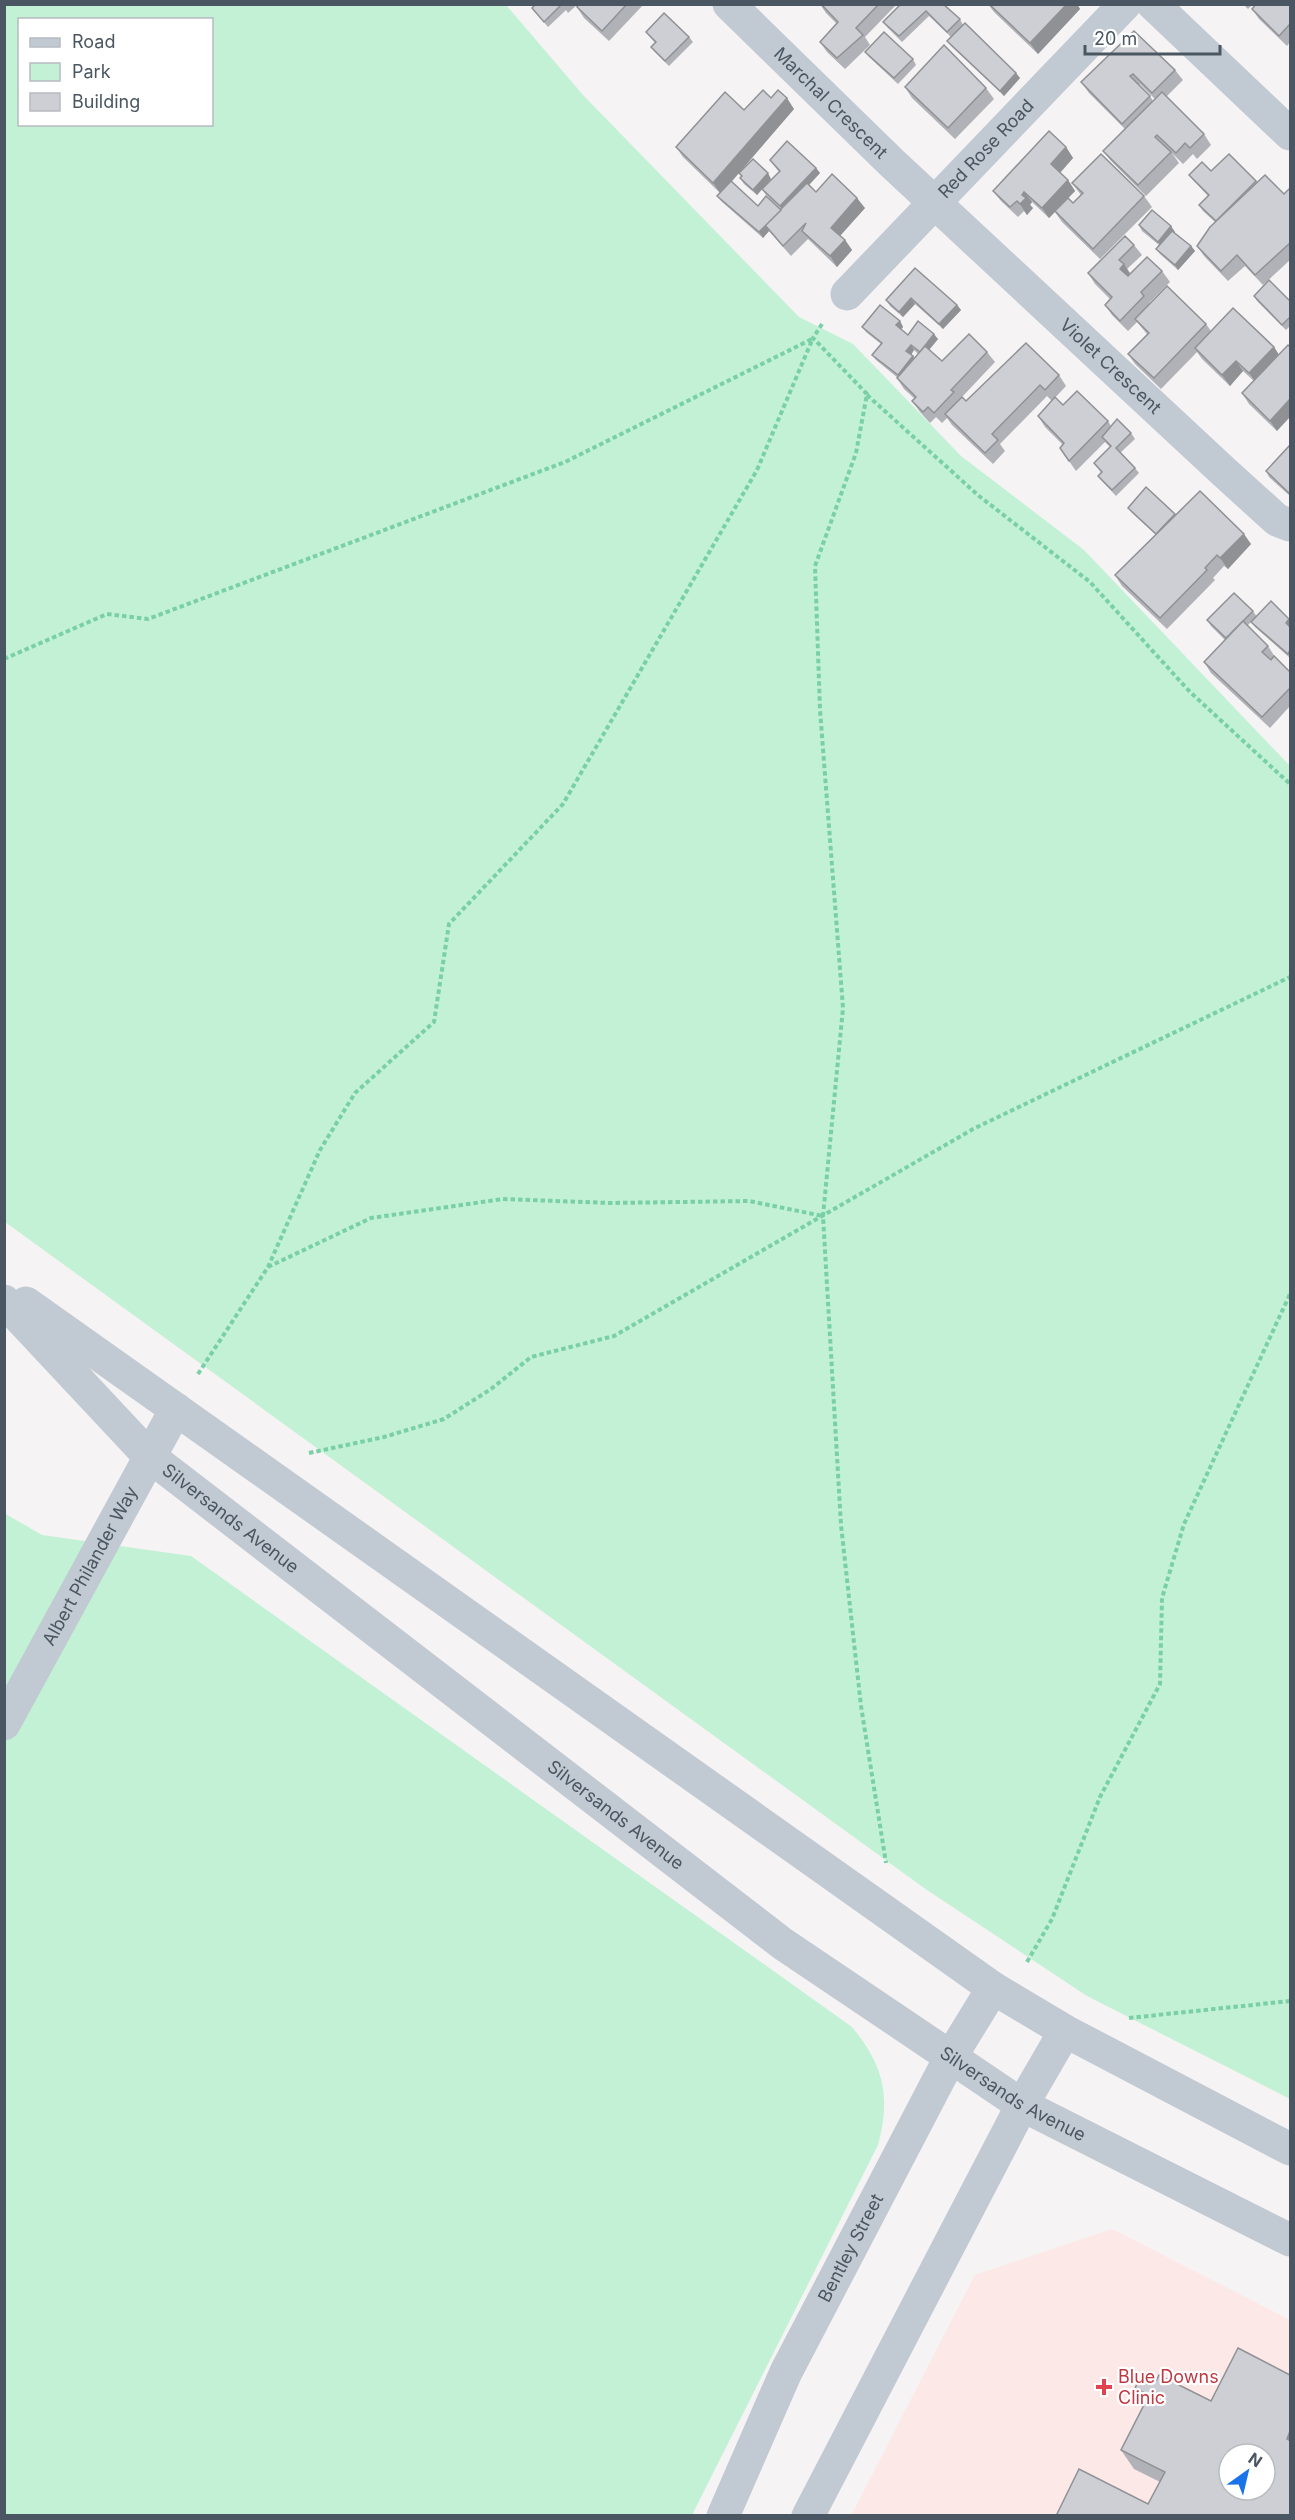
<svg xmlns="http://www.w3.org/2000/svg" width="1295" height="2520" font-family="Inter,sans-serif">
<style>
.medical{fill:#fce8e6;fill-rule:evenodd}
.green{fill:#c3f1d5;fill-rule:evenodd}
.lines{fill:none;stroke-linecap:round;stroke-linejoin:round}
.path{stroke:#7ad0a6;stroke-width:4;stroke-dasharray:4.5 3;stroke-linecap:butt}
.minor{stroke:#c1cad2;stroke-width:33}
.tertiary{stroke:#c1cad2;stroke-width:33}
.wall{fill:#b0b2b7;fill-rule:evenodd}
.shaded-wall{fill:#909195}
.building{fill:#cdcfd5;stroke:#909195;stroke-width:1.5;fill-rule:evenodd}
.health-dot{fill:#e0444e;stroke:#fff;stroke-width:2}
.labels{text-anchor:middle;stroke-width:4.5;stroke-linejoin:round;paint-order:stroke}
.street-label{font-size:18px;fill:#4a5661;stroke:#fff}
.health-label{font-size:18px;fill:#be3a42;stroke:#fff;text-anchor:start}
</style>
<rect width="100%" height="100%" fill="#f5f3f3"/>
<path class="medical" d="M1112,2229L1290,2320V2515L851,2516L975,2275ZM1229,2454H1265V2490H1229Z"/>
<g class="green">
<path d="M5,4L506,5L583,95L799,317L853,344L961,456L1084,550L1290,766V2099L1087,1996L927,1890L5,1222ZM20,20H212V124H20Z"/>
<path d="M4,1513L42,1535L191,1556L852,2027C884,2066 891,2096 878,2145L692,2515H5Z"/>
</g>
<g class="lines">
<g class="path">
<polyline points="822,324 813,338 867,394 856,453 815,566 820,710 843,1008 823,1216 841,1525 861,1706 886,1863"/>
<polyline points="867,395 979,496 1090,582 1190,692 1290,784"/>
<polyline points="4,659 107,614 148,619 565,462 812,339"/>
<polyline points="268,1267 371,1218 503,1199 610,1203 749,1201 823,1216"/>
<polyline points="198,1374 268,1267 320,1150 355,1093 434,1022 449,924 563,804 757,470 813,338"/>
<polyline points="309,1453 384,1437 444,1419 491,1389 531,1357 614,1336 973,1129 1290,977"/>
<polyline points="1027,1962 1052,1919 1100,1797 1160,1684 1162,1598 1184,1524 1290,1294"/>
<polyline points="1129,2018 1290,2001"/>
</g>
<g class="minor">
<path id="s1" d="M729,4L892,163L1223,471L1277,520L1290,525"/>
<polyline points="1153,4 1290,134"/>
<path id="s2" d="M847,294L1125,4"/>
<path id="s3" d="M4,1724L176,1409"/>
<path id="s4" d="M723,2516L786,2372L950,2058L993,1988"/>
<polyline points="808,2516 1022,2105 1065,2031"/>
</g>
<g class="tertiary">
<path id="s5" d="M4,1301L149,1456L783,1944L1022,2105L1290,2240"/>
<polyline points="26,1303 993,1988 1065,2031 1290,2149"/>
</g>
</g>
<g class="wall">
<polygon points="536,4 578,4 568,13 566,10 548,27 532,8"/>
<polygon points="579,4 644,4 609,41 584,18 577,7"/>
<polygon points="820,4 897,4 865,37 870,45 845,69 827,52 820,42 837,24 826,13"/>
<polygon points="901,4 960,19 963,25 1020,78 1004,96 951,46 947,41 951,37 929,16 902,42 887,27 883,22"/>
<polygon points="988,4 1077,4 1080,9 1038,54 994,12"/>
<polygon points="1243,4 1253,4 1248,9"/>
<polygon points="1290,4 1290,42 1287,46 1259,19 1252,9"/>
<path d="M1134,31L1175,70L1183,80L1166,97L1204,134L1211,145L1197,159L1193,154L1183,164L1172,153L1179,163L1146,196L1111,161L1103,151L1125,129L1089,93L1081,82ZM1140,84L1155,99L1153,101L1150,96L1139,85Z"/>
<polygon points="646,32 689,37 693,42 669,66 655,52 651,47 655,43"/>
<polygon points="865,52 913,59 916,65 898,84 869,57"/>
<polygon points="905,87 986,88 994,99 955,139 912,98"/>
<polygon points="771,98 794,109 731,181 758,206 781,209 766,195 762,189 779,172 770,160 816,168 820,173 809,185 816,192 865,208 840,236 845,240 852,250 837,267 808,239 791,256 769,231 763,238 721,201 717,196 720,193 683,157 676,147 744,110"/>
<polygon points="1066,147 1073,158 1060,173 1068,180 1075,191 1068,198 1073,203 1081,195 1072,183 1144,196 1152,207 1100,259 1062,222 1055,212 1049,218 1032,202 1030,205 1033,208 1027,215 1024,211 1018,217 1001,201 993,191"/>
<polygon points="1211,171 1256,181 1258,182 1284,194 1290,188 1290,260 1263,285 1245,266 1228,281 1204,256 1197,246 1215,222 1203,211 1199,205 1208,196 1193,180 1189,175"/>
<polygon points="739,173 771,179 757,195 744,184 740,178 741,176"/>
<polygon points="1139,225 1175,232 1174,232 1191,246 1195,251 1178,270 1160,254 1156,249 1159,245 1142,231"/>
<polygon points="1134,245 1142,255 1127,269 1130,273 1162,271 1170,282 1149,303 1150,304 1206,324 1211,331 1274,347 1279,355 1277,431 1249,404 1242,393 1254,381 1243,371 1230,386 1202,359 1197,352 1161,389 1135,364 1128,354 1147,334 1137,322 1128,331 1112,315 1105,305 1110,299 1095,284 1088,273"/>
<polygon points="915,268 957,305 961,310 943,329 915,304 903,317 890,306 886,300"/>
<polygon points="1254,296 1290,301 1290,326 1286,330 1257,301"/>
<path d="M900,321L903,327L901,329L908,335L938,339L929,350L942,361L987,352L995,362L962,397L966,401L1059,375L1066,386L1052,401L1047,396L1000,444L1005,451L993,464L952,425L947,418L942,423L936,417L930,423L920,412L912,401L915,399L904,389L897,378H898L876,360L872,355L881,344L866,332L862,327ZM914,350L918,354L914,358L911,355Z"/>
<polygon points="1063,405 1108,421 1111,426 1131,433 1135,439 1120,453 1135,468 1139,473 1116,496 1102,481 1098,476 1101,472 1094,463 1110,447 1105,442 1076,471 1060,448 1063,445 1045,427 1038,416"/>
<polygon points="1290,445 1290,496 1269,477 1266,471"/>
<polygon points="1146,487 1176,515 1251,544 1228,569 1224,566 1213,578 1215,580 1167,629 1122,586 1115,575 1156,535 1132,513 1128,508"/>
<polygon points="1253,611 1257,617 1290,620 1290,658 1255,627 1251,622 1256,617 1247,626 1268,646 1275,657 1290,672 1290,706 1270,728 1211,673 1204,662 1225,640 1211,626 1207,620"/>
<polygon points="1156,2381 1211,2401 1290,2516 1056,2516 1148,2504 1160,2482 1134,2469 1121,2450 1145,2402 1135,2388"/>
</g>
<g class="shaded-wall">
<polygon points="1067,4 1077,4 1080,9 1038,54 1030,43"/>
<polygon points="1016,73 1020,78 1004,96 1000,91"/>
<polygon points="787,98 794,109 721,194 713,183"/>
<polygon points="1066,147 1073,158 1058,175 1051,164"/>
<polygon points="816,168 820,173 784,212 780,206"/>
<polygon points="768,173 771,179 757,195 753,190"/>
<polygon points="1068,180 1075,191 1049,218 1042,208"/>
<polygon points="1024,192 1032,202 1030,205 1033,208 1027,215 1020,204 1022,195"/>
<polygon points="857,198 865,208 838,238 831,228"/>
<polygon points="766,226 769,231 763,238 759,232"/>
<polygon points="1171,226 1175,232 1162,247 1158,242"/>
<polygon points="845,240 852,250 837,267 830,256"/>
<polygon points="1191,246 1195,251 1178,270 1175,265"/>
<polygon points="1124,264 1131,275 1127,279 1120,269"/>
<polygon points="911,298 915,304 903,317 899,312"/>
<polygon points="957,305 961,310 943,329 939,324"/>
<polygon points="900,321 903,327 900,331 896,325"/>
<polygon points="934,334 938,339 923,357 920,352"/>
<polygon points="911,345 914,350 910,356 906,351"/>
<polygon points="1274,347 1281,358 1257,384 1249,373"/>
<polygon points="913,356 917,362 902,381 898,375"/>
<polygon points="1236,361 1243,371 1230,386 1222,375"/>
<polygon points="1290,399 1290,417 1277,431 1270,421"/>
<polygon points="1244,534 1251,544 1228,569 1220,558"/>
<polygon points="1289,619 1290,620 1290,627 1286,623"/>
<polygon points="1290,2431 1290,2445 1287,2439"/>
</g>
<g class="building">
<polygon points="536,4 562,4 544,22 532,8"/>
<polygon points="579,4 627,4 602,31 577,7"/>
<polygon points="821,4 879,4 856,28 863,35 837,58 820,42 838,22"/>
<polygon points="901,4 943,4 960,19 947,32 926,11 899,36 883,22"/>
<polygon points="989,4 1067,4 1030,43"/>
<polygon points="1256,4 1290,4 1290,24 1279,36 1252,9"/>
<polygon points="664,13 689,37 665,61 651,47 656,42 646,32"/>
<polygon points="965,23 1016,73 1000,91 947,41"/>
<polygon points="1134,31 1175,70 1152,93 1133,74 1130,76 1150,96 1122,124 1081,82"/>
<polygon points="884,32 913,59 894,78 865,52"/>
<polygon points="944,45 986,88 948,128 905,87"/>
<polygon points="763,90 771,98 778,90 787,98 713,183 676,147 725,92 744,110"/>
<polygon points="1162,92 1204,134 1190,148 1185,143 1176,153 1157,135 1155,137 1171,152 1138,185 1103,151"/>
<polygon points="1049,131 1066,147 1051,164 1068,180 1042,208 1024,192 1022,195 1026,198 1020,204 1017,201 1010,207 993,191"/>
<polygon points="787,141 816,168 780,206 762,189 780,171 770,160"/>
<polygon points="1101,154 1144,196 1093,249 1055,211 1068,198 1073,203 1083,193 1072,183"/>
<polygon points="1229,154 1256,181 1216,221 1199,205 1209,195 1189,175 1202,162 1211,171"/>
<polygon points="753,159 768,173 753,190 740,178 742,176 739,173"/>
<polygon points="832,174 857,198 831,228 845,240 830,256 802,231 806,223 783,246 765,225 807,183 816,192"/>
<polygon points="1265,175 1284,194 1290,188 1290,243 1255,275 1237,255 1221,271 1197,246 1210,227"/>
<polygon points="731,181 758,206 766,196 781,210 759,232 717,196"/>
<polygon points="1152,210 1171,226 1158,242 1139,225"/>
<polygon points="1172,231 1191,246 1175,265 1156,249"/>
<polygon points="1125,236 1134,245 1119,260 1124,264 1120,269 1128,276 1147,257 1162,271 1141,292 1144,296 1120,321 1105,305 1112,297 1088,273"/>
<polygon points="915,268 957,305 939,324 911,298 899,312 886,300"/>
<polygon points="1269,280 1290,301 1290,317 1282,325 1254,296"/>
<polygon points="1167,286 1206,324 1154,378 1128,354 1149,333 1135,319"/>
<polygon points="880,305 900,321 896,325 908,335 918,321 934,334 920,352 911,345 906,351 913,356 898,375 872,355 882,343 862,327"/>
<polygon points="1233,308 1274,347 1249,373 1236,361 1222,375 1195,348"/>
<polygon points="969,334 987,352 951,390 954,392 934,413 928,407 923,412 912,401 916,397 897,378 925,346 942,361"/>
<polygon points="1026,343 1059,375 1045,390 1040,385 992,434 998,440 985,453 945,414 962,397 966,401"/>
<polygon points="1288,345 1290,347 1290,399 1270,421 1242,393"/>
<polygon points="1077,391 1108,421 1069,461 1060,448 1064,443 1038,416 1055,397 1063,405"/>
<polygon points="1117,419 1131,433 1116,448 1135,468 1112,490 1098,476 1102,472 1094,463 1111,446 1102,437"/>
<polygon points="1290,445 1290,494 1266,471"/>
<polygon points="1146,487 1175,514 1156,534 1128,508"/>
<polygon points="1200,491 1244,534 1220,558 1217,555 1205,568 1207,570 1160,618 1115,575"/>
<polygon points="1234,593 1253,611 1226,638 1207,620"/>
<polygon points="1271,601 1289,619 1286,623 1290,627 1290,650 1288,654 1251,622"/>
<polygon points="1243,621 1268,646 1262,652 1271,660 1274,656 1290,672 1290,688 1262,717 1204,662"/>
<path d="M1238,2348L1290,2375V2431L1287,2439L1290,2441V2516H1250L1248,2515V2516H1056L1079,2469L1148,2504L1165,2472L1121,2450L1149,2395L1135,2388L1142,2374L1156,2381L1159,2375L1211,2401ZM1229,2454H1265V2490H1229Z"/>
</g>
<path class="health-dot" d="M1101 2378h6v6h6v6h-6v6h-6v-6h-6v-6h6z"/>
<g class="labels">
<g class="street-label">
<text dy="6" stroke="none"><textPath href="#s1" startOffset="142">Marchal Crescent</textPath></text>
<text dy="6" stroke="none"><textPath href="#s2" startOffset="201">Red Rose Road</textPath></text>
<text dy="6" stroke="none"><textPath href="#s1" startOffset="526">Violet Crescent</textPath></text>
<text dy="6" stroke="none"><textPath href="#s5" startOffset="315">Silversands Avenue</textPath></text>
<text dy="6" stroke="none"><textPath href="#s3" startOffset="180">Albert Philander Way</textPath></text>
<text dy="6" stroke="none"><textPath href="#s5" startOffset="801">Silversands Avenue</textPath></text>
<text dy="6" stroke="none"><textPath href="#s5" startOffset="1287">Silversands Avenue</textPath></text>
<text dy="6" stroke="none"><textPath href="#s4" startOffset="297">Bentley Street</textPath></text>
</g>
<g class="health-label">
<text x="1118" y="2383">Blue Downs<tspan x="1118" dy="21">Clinic</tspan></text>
</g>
</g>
<rect width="1295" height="2520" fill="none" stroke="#4a5661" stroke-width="12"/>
<rect x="18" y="18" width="195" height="108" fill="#ffffff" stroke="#b7bbc0" stroke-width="1.5"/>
<rect x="30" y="38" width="30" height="9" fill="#c1cad2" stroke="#b7bbc0" stroke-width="1.5"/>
<text x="72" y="48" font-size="18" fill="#4a5661">Road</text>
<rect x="30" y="63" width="30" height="18" fill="#c3f1d5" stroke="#b7bbc0" stroke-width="1.5"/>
<text x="72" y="78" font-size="18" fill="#4a5661">Park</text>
<rect x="30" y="93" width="30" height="18" fill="#cdcfd5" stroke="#b7bbc0" stroke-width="1.5"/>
<text x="72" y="108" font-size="18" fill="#4a5661">Building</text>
<g transform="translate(1247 2472) rotate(34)"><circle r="28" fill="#ffffff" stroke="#b7bbc0" stroke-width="1.5"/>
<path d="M0-4.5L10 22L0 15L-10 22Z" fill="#1a73e8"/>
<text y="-9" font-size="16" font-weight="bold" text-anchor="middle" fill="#4a5661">N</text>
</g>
<path d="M1085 45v9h135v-9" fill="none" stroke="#4a5661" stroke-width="3"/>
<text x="1094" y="45" font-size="18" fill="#4a5661" stroke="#ffffff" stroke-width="4.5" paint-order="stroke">20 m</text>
</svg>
